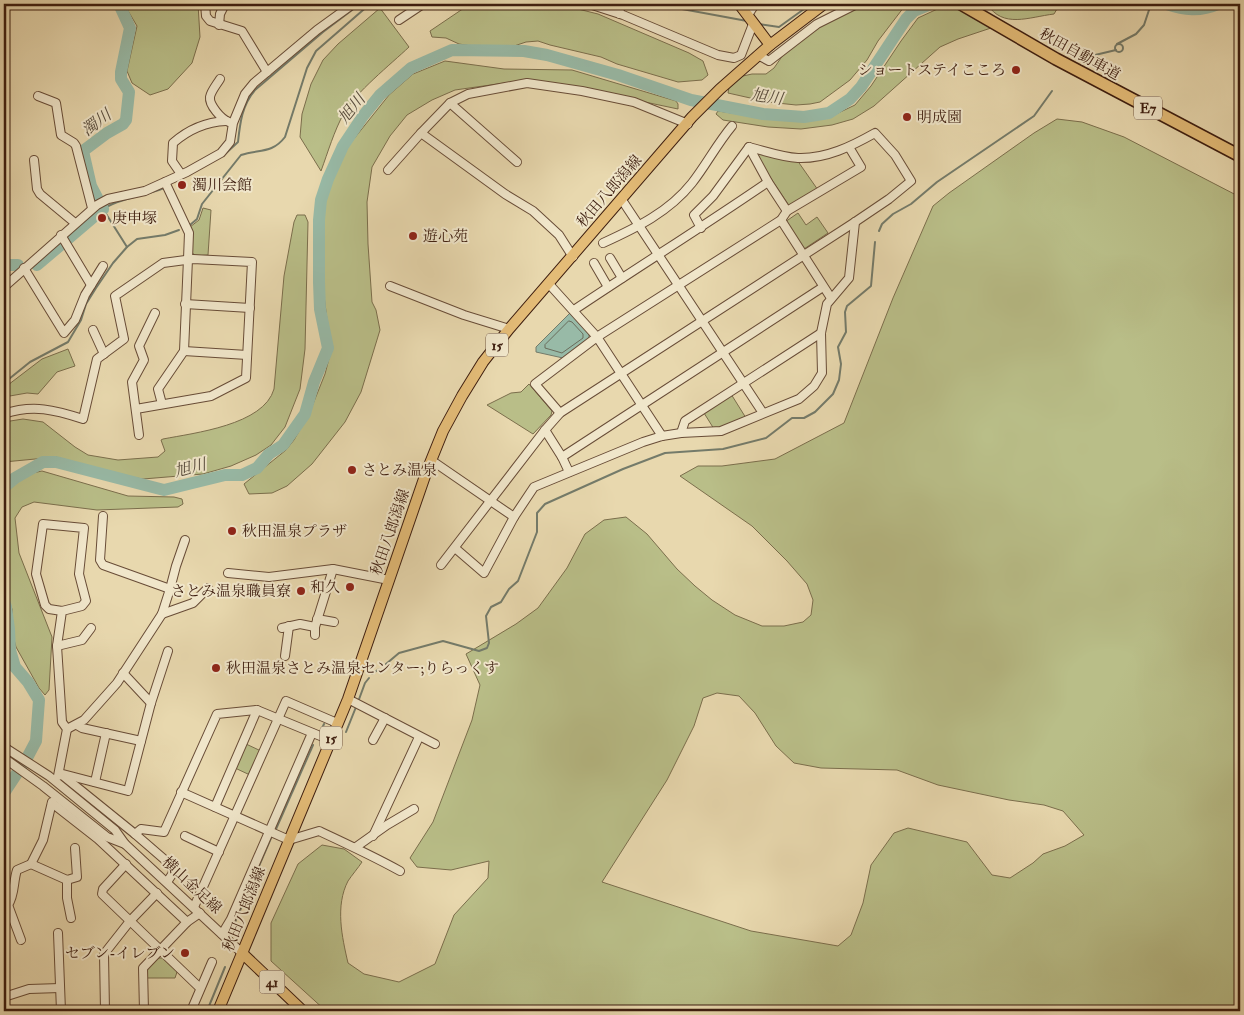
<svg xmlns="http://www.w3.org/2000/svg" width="1244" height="1015" font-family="'IM FELL Double Pica','Noto Serif JP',serif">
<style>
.green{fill:#b9be88;stroke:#7b6e4c;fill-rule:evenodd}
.water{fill:#98baa7;stroke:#747b6a}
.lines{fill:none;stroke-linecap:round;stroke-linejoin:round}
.shore{stroke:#6a6c5b;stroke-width:1}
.stream{stroke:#747b6a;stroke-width:2}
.river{stroke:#98baa7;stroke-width:12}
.minor-casing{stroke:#684c37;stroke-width:10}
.major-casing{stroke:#3d1d0f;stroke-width:12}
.highway-casing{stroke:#3d1d0f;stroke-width:14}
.minor{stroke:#f0e6ca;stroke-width:8}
.major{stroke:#e4bc77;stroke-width:10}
.highway{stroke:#e4bc77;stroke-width:11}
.poi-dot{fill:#8f2418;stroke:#f0e6ca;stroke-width:2}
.labels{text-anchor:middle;stroke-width:4;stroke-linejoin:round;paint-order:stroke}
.shield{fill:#f0e6ca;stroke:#735947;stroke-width:1}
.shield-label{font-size:14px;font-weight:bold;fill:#3d1d0f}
.street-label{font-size:15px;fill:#3d1d0f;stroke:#f0e6ca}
.poi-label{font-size:15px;fill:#3d1d0f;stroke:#f0e6ca;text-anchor:start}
.water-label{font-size:16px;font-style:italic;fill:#584c3d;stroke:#f0e6ca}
</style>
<rect width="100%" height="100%" fill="#e8d8ae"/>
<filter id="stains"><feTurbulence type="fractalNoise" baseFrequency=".004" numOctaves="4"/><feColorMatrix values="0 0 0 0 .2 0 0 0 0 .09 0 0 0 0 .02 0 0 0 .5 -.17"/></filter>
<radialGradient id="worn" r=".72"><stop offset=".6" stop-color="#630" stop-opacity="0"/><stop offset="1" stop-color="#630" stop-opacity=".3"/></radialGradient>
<g class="green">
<polygon points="124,4 198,4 200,37 192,63 168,89 150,95 132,83 127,71 137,26"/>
<polygon points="470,4 558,4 598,14 689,53 703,61 708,75 702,80 678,82 617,64 601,57 550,45 538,41 526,42 511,47 478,47 459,44 446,38 432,37 430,31"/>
<polygon points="845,4 915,4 904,7 878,41 867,60 850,80 820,102 810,104 796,105 768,102 728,93 729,87 743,76 752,74 766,74 774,68 783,55"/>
<path d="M987,4H1057V9L1054,14C1029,17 1003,29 987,4Z"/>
<path d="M946,5C961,7 982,17 991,28L958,39L940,47L874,106L853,119L832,125L801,129L768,127L723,120L716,114L718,111L772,119L805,120L830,117L855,105L871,86L901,41L918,18Z"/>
<path d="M380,8L409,47C391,64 355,93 344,113C334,131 328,152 321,171L300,137L302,114L311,84L323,60L338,44Z"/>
<polygon points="445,61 504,69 572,70 676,101 678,104 678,109 555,83 526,80 455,90 432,100 407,115 390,136 372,167 367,202 368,244 372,302 376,310 380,330 361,392 345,422 312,464 287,486 272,493 249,494 244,484 286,450 294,440 309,414 325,374 331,351 324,296 323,215 325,197 345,150 389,95 413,74"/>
<path d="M1057,119L1082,122L1124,137L1240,197V1011H326L271,961V923L298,864L322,845L344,849L362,862C358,868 352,875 348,881C335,906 342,937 348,963L364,974L399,982L435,964L454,915L488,878L489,861L451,870L417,867L410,858L433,822L472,720L480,685L466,654L516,624L538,608L567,568L585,534L604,520L626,517L647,534L677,569L695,586L712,600L735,615L762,626H784L803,622L811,615L813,600L807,584L787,561L752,526L680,476L698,466H722L775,459L844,423L893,298L933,206L949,193L1034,133ZM717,693L739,696L755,713L776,746L794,763L821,768L897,770L938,785L1009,800L1044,805L1063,811L1084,835L1065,846L1043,854L1033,863L1010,878L992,875L967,842L908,828L894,833L871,865L863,903L851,935L838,946L751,931L602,882L667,780L694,726L703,698Z"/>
<polygon points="760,151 797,160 818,190 790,207 756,156"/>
<polygon points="203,208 211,210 208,255 195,256 192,252 190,227 199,220"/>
<polygon points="798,213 806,225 817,217 828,233 804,249 785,222"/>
<path d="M297,215H305L308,222L305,349L300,389L285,427L271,445L256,455L231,466L203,474L143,479L123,476L56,457L4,462V422L23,419L43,422L75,447L88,455L118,460L158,457L165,451L161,440L163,439C194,433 264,425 274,389L284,276L294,222Z"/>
<polygon points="68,349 75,366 57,372 38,394 27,393 4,397 4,388 42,359"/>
<polygon points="529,384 552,411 551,415 533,434 487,405 511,393 521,392"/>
<polygon points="731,394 746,418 722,429 714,429 704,413"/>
<polygon points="42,471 128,496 174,497 182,499 183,504 178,507 97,510 34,502 22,507 15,518 19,553 52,637 49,690 45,695 39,688 16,647 13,636 12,609 4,592 4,493 28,474"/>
<polygon points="246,744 261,751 250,775 235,768"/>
<polygon points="158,958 163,958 177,972 175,978 147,978 147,969"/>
</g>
<polygon class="water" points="570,313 589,333 589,340 563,358 536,352 536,347"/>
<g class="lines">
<polygon class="shore" points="569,321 572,322 583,334 583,338 562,353 545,348 545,345"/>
<g class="stream">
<polyline points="655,4 747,21"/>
<polyline points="759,24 779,27 811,4"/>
<circle cx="1119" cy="48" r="4"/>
<polyline points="1117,44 1136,34 1144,25 1151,4"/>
<polyline points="1095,55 1116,50"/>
<path d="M223,156L238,142C240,123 242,105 255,90L323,32L360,4"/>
<path d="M190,225L197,219L202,204L241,155C259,149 272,154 285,137L307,68L316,51L370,4"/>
<polyline points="879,231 882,224 893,214 911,204 937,182 1034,116 1052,91"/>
<path d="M127,247L103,209C119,198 145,196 164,188"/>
<polyline points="4,383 30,362 68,342 81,320 86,304 96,288 113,263 127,247 137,239 165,235 179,230"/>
<polyline points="386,664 399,653 443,641 479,651 487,648 489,643 486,616 491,607 501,602 509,589 518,581 537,532 537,513 545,504 623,469 665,453 723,449 766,438 792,418 804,418 815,412 833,394 839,380 841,364 838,347 846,332 845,312 847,306 871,286 875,242"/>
<polyline points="372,674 379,669"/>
<polyline points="358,702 365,683 369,678"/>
<polyline points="346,732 356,707"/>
<polyline points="320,733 324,724"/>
<polyline points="276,829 313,745"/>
<polyline points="233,927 271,838"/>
<polyline points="207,1011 225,967"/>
</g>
<g class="river">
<path d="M1167,4C1184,10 1200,12 1218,4"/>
<polyline points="4,265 18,265"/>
<polyline points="37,265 103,209 91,186 83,151 107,133 123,124 126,120 129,92 121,79 121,72 130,28 119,4"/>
<polyline points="4,487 15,478 43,462 56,462 164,490 225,475 242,475 257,468 269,454 283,445 305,414 314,382 328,348 320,309 319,282 319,220 321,200 328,179 343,146 363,116 380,95 411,68 452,50 524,51 547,55 618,75 691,100 763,114 804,117 829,113 850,99 861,87 906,19 914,11 931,4"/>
<polyline points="4,602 6,607 9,629 10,650 15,667 28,682 39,700 36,741 27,758 4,793"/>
</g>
<defs>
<g id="minor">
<polyline points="205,4 206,16 210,21 242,31 267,72"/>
<polyline points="589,4 623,15 718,55 734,58 741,55 753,24"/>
<polyline points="619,4 620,14"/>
<polyline points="748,15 755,4"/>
<polyline points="399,20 423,4"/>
<polyline points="219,25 220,14 225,4"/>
<polyline points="758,55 769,61 817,24 857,4"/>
<path d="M220,79C217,84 211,91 210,97C209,105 221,119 229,122"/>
<polyline points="38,96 56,103 61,135 74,143 76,146 92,208"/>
<polyline points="450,103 517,162"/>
<polyline points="421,133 450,103 468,94 527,83 582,91 634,102 688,124"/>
<polyline points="749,147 768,182 787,211"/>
<polyline points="34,160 37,189 40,194 75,223"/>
<polyline points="388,170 421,133 505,194 533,211 559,235 573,257"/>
<path d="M181,174L172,161L173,143C189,129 205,122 226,121"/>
<polyline points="622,200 763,413"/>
<polyline points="781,220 831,298"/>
<polyline points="61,235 91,285"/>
<path d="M603,243C636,228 669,212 692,183C706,165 717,144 732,126"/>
<polyline points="610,258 622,278"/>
<polyline points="594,263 608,287"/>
<polyline points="24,268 64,333 75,320 85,295 103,266"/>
<polyline points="549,284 597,337 662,436"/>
<polyline points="390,286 464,315 509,329"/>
<polyline points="4,287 97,205 108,199 145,191 187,172 221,153 230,142 233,123 245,94 254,83 317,30 353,4"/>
<polyline points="185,304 250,308"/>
<path d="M574,310C638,267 704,226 768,182"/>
<polyline points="93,330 104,354"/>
<polyline points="184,351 247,355"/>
<polyline points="162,404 158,389 184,351 188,259 189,233 165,182"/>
<polyline points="560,413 535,384 597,337 781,220 787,211 861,167 849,147"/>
<path d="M4,414C33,404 55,410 83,419L97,359L124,339L115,296L163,263L193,259L252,262L246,378L211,396L136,409"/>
<polyline points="545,430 562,457 569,472"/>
<polyline points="681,433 685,421 821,333"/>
<polyline points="139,435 132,382 144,360 139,346 155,313"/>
<polyline points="562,457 823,287"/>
<polyline points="431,460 514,517"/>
<polyline points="455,548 484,573 514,517 534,487 643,442 662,436 681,433 721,431 799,399 814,386 822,373 821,333 827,304 849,278 855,222"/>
<path d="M441,565L545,430L560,413L855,222L889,199L911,181L895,155L875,133C852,146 826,159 798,158C782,157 765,151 749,147L713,196L694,215L701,228"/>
<polyline points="228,573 269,577 333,569 389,580"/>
<polyline points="170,589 176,566 185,540"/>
<polyline points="162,614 193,603 208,588"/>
<polyline points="317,619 334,622"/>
<polyline points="282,628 300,624 315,627"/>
<polyline points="315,635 315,627 333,569"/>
<polyline points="57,646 82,640 91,628"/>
<polyline points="285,656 289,626"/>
<polyline points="123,673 151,703"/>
<polyline points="348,699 435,744"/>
<polyline points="77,725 82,728 141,741"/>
<polyline points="67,729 84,720 117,683 162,614 170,589 103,565 100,560 103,516"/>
<polyline points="373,740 385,718"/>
<polyline points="4,747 49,776 115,830 125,844 107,837 43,786 4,758"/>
<polyline points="59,773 128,791 151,703 168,651"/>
<polyline points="62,775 135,834 172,866 173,873 167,882"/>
<polyline points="58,776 67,729 62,722 57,646 62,611 82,606 86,601 79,574 84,528 43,524 36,574 45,605 49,609 62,611"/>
<polyline points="95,782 106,733"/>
<path d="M181,792L289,840L319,831C347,844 373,856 400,871"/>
<polyline points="52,803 98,839 187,922"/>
<polyline points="215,807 257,710"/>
<polyline points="135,834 141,829 164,832 217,714 257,710 330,740"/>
<polyline points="185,836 219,852"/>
<polyline points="373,836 419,737"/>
<polyline points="125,844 242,953"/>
<polyline points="356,847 387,825 414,809"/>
<polyline points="31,864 67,880 77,877 75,848"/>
<polyline points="126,864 103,889 102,894 200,988"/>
<polyline points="67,880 67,898 71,918"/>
<polyline points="8,905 21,940"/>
<path d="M4,906L8,905C15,895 13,882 17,870L31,864L43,840L52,802"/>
<polyline points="194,907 286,701 337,723"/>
<polyline points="58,933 61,1011"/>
<polyline points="222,934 231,919 312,733"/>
<polyline points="4,997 29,989 60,988"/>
<polyline points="4,1008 5,1011"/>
<polyline points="39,1011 40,1011"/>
<polyline points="105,1011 104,954 130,921 157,893"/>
<polyline points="144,1011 143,968 187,922 200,913"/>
<polyline points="191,1011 212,962"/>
</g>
<g id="major">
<polyline points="739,4 770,45"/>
<polyline points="242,953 303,1011"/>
<polyline points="218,1011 348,699 426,473 443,431 462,396 483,362 509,329 692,117 720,89 770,45 824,4"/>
</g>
<polyline id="highway" points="961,4 1056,59 1240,156"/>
</defs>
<use href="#minor" class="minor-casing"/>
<use href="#major" class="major-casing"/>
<use href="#highway" class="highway-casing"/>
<use href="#minor" class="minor"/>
<use href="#major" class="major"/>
<use href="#highway" class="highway"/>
</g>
<g class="poi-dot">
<circle cx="1016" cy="70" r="5"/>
<circle cx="907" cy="117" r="5"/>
<circle cx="182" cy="185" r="5"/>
<circle cx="102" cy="218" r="5"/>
<circle cx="413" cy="236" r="5"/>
<circle cx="352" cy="470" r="5"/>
<circle cx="232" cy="531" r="5"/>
<circle cx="350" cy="587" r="5"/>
<circle cx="301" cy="591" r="5"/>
<circle cx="216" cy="668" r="5"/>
<circle cx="185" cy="953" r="5"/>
</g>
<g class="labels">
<g class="shield">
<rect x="1134" y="96.5" width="28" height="23" rx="4"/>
<rect x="486" y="333.5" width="22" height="23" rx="4"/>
<rect x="320" y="726.5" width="22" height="23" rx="4"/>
<rect x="259.5" y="970.5" width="25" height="23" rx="4"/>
</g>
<g class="shield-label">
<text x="1148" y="113">E7</text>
<text x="497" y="350">15</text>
<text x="331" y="743">15</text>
<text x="272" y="987">41</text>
</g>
<g class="street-label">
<text transform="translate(1080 54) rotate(29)" y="5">秋田自動車道</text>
<text transform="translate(609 191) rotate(-49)" y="5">秋田八郎潟線</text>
<text transform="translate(390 532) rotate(-71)" y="5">秋田八郎潟線</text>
<text transform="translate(192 885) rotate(43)" y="5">横山金足線</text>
<text transform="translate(244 909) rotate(-68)" y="5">秋田八郎潟線</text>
</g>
<g class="poi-label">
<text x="1006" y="75" text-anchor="end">ショートステイこころ</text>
<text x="917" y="122">明成園</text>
<text x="192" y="190">濁川会館</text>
<text x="112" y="223">庚申塚</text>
<text x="423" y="241">遊心苑</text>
<text x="362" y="475">さとみ温泉</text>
<text x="242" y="536">秋田温泉プラザ</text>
<text x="340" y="592" text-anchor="end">和久</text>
<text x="291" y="596" text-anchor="end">さとみ温泉職員寮</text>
<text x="226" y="673">秋田温泉さとみ温泉センター;りらっくす</text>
<text x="175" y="958" text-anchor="end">セブン-イレブン</text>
</g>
<g class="water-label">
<text transform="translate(767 96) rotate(8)" y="6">旭川</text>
<text transform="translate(351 108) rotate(-51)" y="6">旭川</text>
<text transform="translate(96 122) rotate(-37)" y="6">濁川</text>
<text transform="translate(190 467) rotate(-14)" y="6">旭川</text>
</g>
</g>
<rect width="1244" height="1015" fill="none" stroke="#e8d8ae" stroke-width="20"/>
<rect x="5" y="5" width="1234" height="1005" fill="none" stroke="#3d1d0f" stroke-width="2.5"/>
<rect x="10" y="10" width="1224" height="995" fill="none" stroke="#3d1d0f"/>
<rect width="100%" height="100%" filter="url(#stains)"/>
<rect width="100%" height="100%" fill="url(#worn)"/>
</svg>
